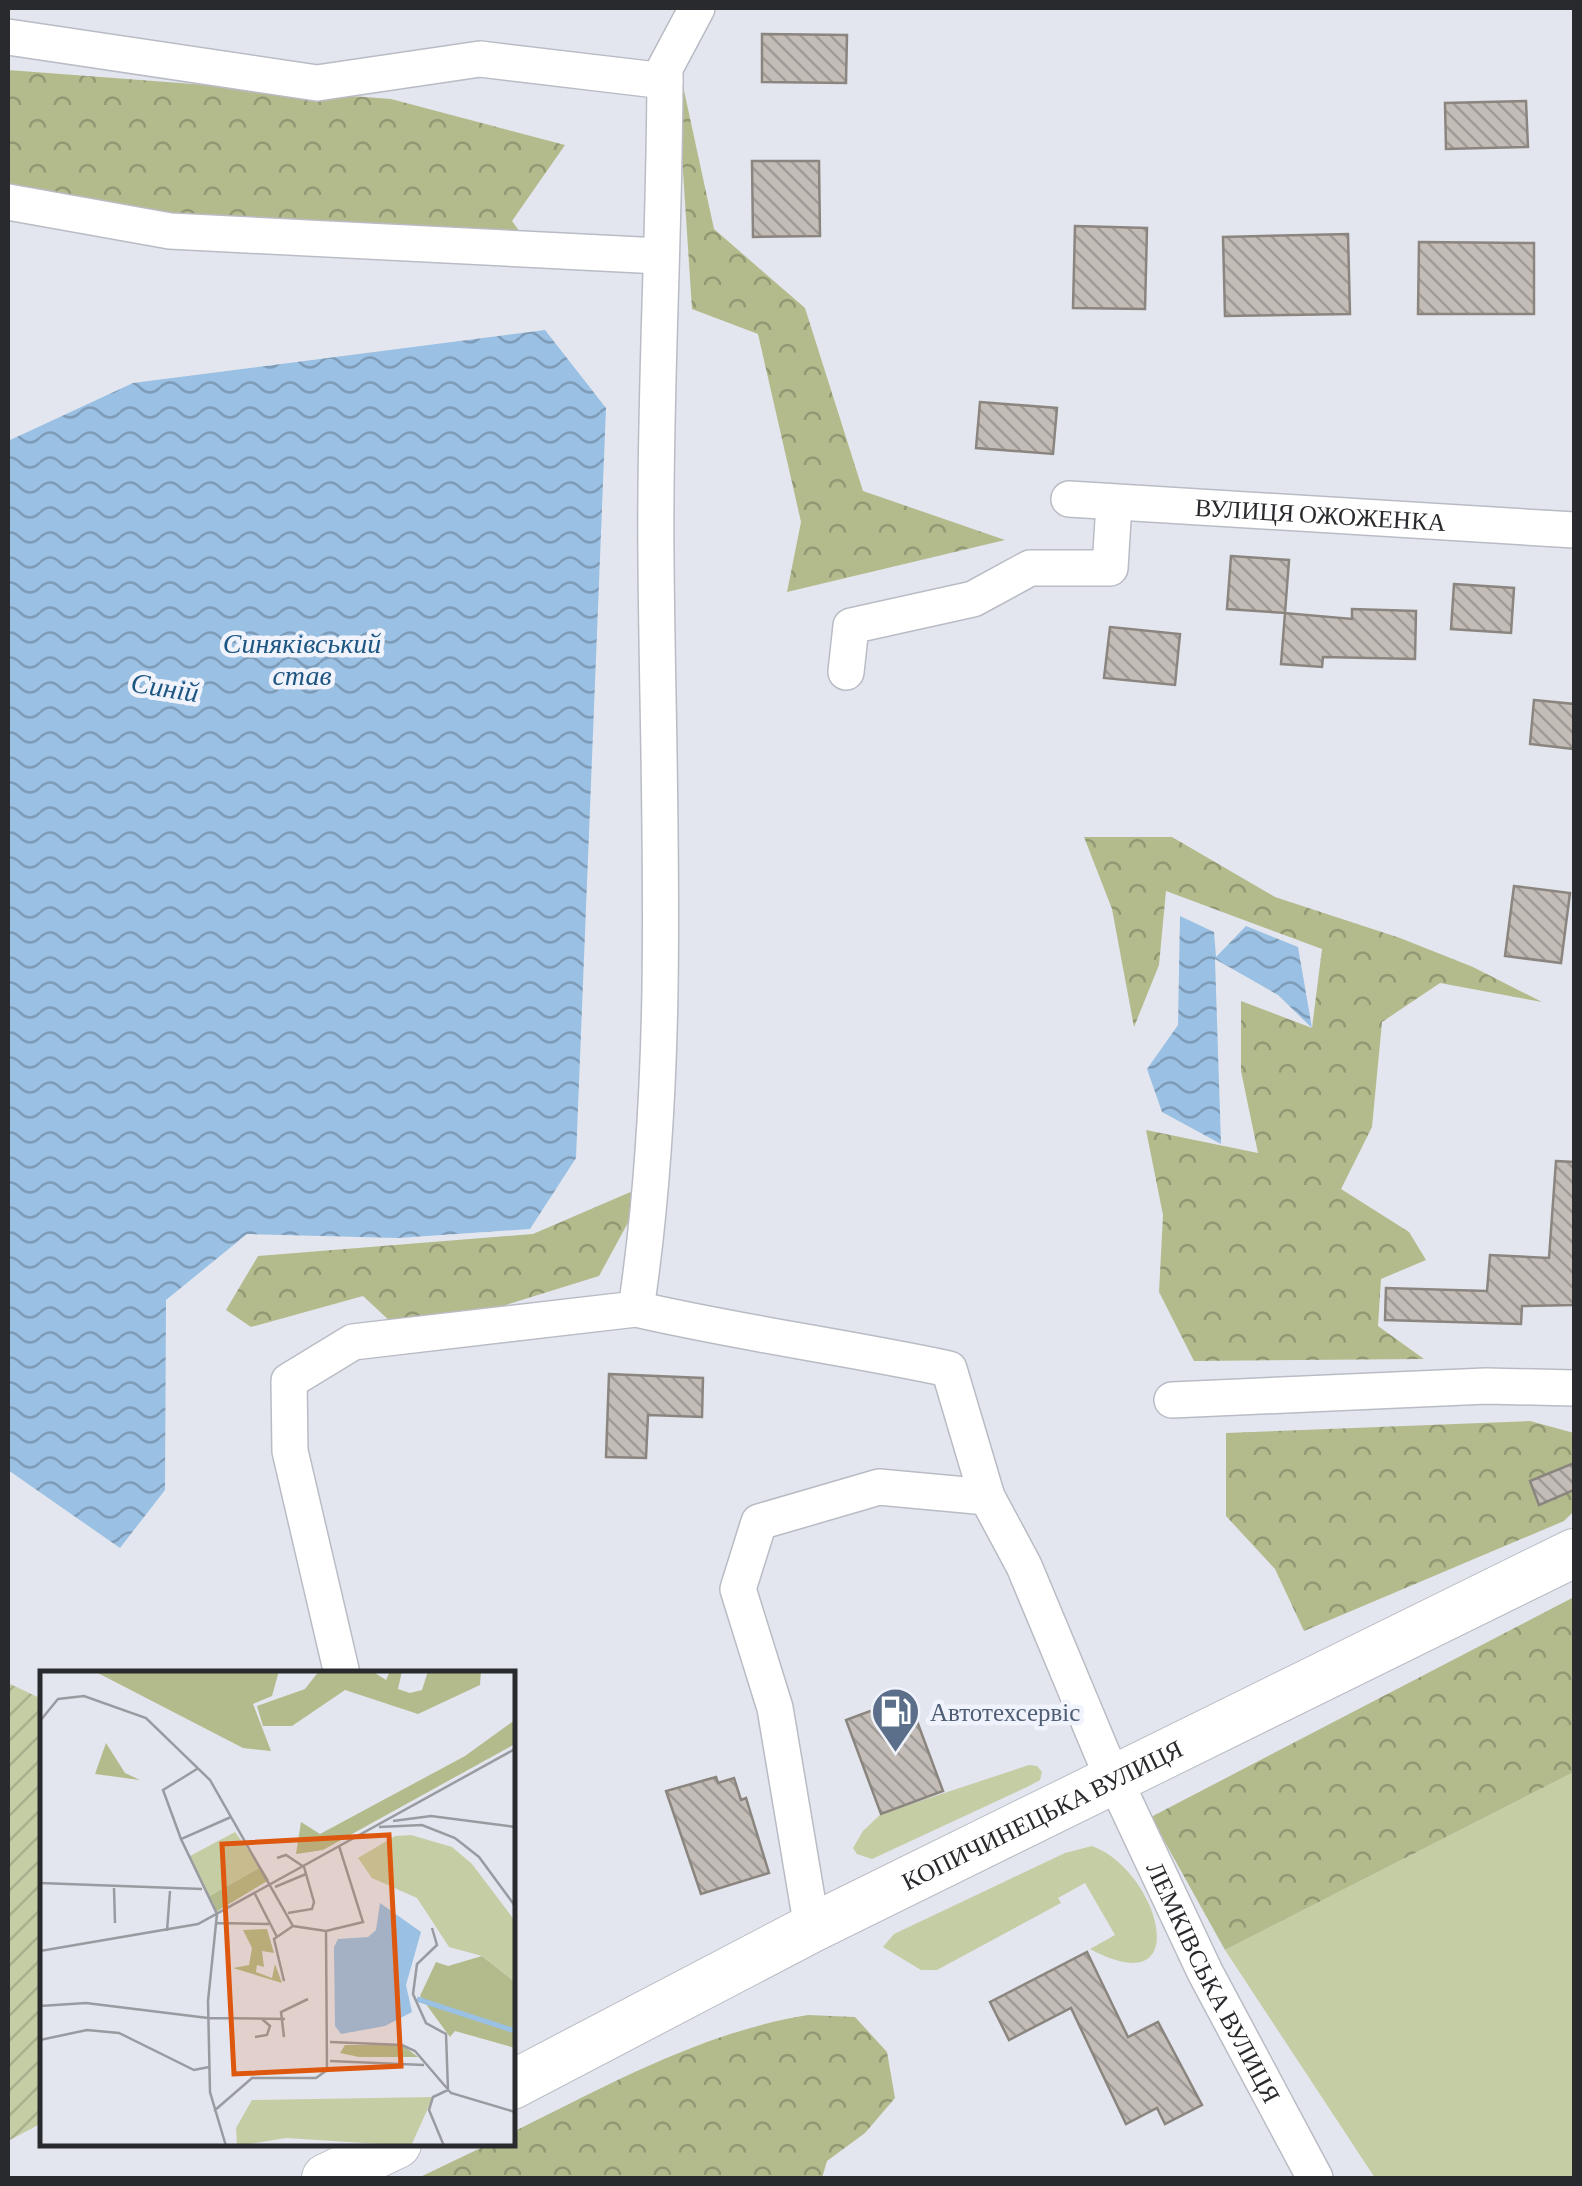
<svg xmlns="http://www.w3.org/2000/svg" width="1582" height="2186" font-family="'Crimson Pro',serif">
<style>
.grass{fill:#c5cda5}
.forest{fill:url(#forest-crowns)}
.garden{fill:url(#garden-furrows)}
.water{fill:url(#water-waves)}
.building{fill:url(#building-back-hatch);stroke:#8b857f;stroke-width:2.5}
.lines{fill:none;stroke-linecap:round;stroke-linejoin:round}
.street-casing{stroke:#b9bcc4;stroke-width:38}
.secondary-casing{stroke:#b9bcc4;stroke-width:50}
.street{stroke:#fff;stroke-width:35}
.secondary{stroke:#fff;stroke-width:48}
.labels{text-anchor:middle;stroke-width:9;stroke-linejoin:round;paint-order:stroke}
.street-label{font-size:25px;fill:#292a2d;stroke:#f0f3fb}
.service-label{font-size:25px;fill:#4e5e75;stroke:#f0f3fb;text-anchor:start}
.water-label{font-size:28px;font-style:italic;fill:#1d5683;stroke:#f0f3fb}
.inset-river{fill:none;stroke:#9ac0e3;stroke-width:5}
.inset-road{fill:none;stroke:#999ba1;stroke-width:2.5}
.view{fill:#de570e;fill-opacity:0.15;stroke:#de570e;stroke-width:5}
.inset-edge{fill:none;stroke:#292a2d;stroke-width:5}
</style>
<defs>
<pattern id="forest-crowns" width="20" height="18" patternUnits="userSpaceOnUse" patternTransform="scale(2.5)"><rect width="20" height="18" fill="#b3bb8c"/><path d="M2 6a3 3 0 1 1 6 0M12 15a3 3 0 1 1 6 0" fill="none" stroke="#929873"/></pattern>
<pattern id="garden-furrows" width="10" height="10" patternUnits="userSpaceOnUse" patternTransform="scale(2.5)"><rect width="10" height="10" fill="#c5cda5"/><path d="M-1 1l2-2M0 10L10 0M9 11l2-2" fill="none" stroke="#a9b08e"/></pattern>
<pattern id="water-waves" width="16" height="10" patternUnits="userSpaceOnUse" patternTransform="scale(2.5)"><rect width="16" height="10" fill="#9ac0e3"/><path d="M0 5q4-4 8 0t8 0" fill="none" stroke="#7e9cb8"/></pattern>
<pattern id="building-back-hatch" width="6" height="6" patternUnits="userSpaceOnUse" patternTransform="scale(2.5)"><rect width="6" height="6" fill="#c4bdb7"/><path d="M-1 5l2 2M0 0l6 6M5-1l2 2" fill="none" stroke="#9f9a95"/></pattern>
</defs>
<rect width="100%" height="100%" fill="#e3e6ee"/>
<g class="grass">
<polygon points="1029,1765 1037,1766 1042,1772 1040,1780 1027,1787 872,1859 857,1854 853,1848 863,1831 881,1814"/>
<polygon points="1574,1772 1574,2178 1375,2178 1225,1950"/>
<path d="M1092,1846C1160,1871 1196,2006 1090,1949L1115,1935L1085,1883L1058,1898L1061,1903L937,1970H921L883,1947L894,1934L1065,1853Z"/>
</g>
<g class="forest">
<polygon points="675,49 714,229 805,308 863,491 1005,540 787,592 801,522 758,334 692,309"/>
<polygon points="8,70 391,99 565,145 512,221 533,250 8,202"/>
<polygon points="1084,837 1172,837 1275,897 1400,938 1473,967 1542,1002 1440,983 1382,1022 1372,1127 1341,1189 1409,1232 1426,1260 1381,1279 1378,1326 1424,1359 1194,1361 1159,1292 1163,1215 1146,1130 1258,1153 1241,1071 1241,1001 1312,1028 1322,949 1166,891 1159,965 1134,1027 1112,909"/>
<polygon points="649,1184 599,1276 406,1336 363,1296 251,1327 226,1310 258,1256 533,1234"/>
<polygon points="1530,1421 1574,1433 1574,1511 1564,1521 1304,1631 1275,1569 1226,1516 1226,1433"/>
<polygon points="1574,1597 1574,1772 1225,1950 1151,1817"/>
<path d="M808,2015L855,2017L887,2052L895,2098L865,2133L827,2161L822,2178H418L489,2144H512L513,2132C606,2086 705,2031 808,2015Z"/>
</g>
<polygon class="garden" points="8,1683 42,1699 42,2123 8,2141"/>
<g class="water">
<polygon points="545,330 606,408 576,1158 530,1229 398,1238 247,1234 166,1300 165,1490 120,1548 8,1470 8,441 133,383"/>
<polygon points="1180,916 1214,932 1216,957 1246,926 1298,947 1312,1028 1278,995 1215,959 1221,1144 1162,1112 1147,1069 1178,1025"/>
</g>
<g class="building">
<polygon points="762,34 847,35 846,83 762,82"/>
<polygon points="1526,101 1528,147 1446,149 1445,103"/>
<polygon points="752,161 819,161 820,236 753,237"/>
<polygon points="1075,226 1147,228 1145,309 1073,308"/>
<polygon points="1348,234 1350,314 1225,316 1223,237"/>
<polygon points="1419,242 1534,243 1534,314 1418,314"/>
<polygon points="980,402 1057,408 1053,454 976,448"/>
<polygon points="1231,556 1289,560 1285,613 1227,609"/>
<polygon points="1454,584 1514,588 1511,633 1451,629"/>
<polygon points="1352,609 1416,611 1415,659 1323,657 1322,667 1281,664 1285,613 1352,619"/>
<polygon points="1110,627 1180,634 1175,685 1104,678"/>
<polygon points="1534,700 1574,704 1574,749 1530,744"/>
<polygon points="1514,886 1570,893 1561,963 1505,956"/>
<polygon points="1556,1161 1574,1162 1574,1305 1522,1306 1521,1324 1385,1320 1386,1288 1487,1291 1490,1255 1549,1258"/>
<polygon points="609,1374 703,1378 702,1417 648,1415 646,1458 606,1457"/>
<polygon points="1574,1463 1574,1490 1539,1505 1530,1481"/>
<polygon points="908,1697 943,1791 881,1814 846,1720"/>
<polygon points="716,1777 718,1783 734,1778 741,1800 746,1798 769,1873 701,1894 666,1791"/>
<polygon points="1087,1952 1128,2037 1158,2022 1202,2105 1165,2124 1157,2108 1126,2124 1071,2008 1009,2040 990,2002"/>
</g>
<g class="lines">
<defs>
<g id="street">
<polyline points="8,37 317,83 480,59 665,81"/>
<polyline points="8,202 170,231 660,256"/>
<path id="s1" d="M1069,499L1574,530"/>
<polyline points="846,672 851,626 973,599 1030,568 1110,568 1114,504"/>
<path id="s2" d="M636,1309C740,1333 845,1347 949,1369L987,1497L1024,1566L1102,1753L1205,1972L1315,2178"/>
<polyline points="1172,1400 1486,1386 1574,1388"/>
<path d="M342,1674L290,1451L289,1381L353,1342L636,1309C673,1063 658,808 656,560C654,396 665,232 665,68L697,8"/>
<polyline points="812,1928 775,1708 738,1589 759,1522 879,1487 987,1497"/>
</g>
<g id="secondary">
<path id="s3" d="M512,2085L812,1928L1574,1553"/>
<polyline points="326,2178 397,2144"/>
</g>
</defs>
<use href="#street" class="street-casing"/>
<use href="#secondary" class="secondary-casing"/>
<use href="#street" class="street"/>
<use href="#secondary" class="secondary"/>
</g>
<defs>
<symbol id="fuel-pin" viewBox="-11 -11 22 30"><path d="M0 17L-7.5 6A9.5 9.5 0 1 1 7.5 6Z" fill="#5c6f8a" stroke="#f0f3fb"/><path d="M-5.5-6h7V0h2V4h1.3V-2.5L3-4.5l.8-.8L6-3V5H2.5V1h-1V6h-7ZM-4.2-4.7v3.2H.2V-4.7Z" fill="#fff"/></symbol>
</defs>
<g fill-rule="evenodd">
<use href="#fuel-pin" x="868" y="1684" width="55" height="75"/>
</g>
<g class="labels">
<g class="street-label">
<text dy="9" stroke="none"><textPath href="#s1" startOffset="252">ВУЛИЦЯ ОЖОЖЕНКА</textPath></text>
<text dy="9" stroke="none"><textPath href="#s3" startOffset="595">КОПИЧИНЕЦЬКА ВУЛИЦЯ</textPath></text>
<text dy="9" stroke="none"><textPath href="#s2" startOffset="988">ЛЕМКІВСЬКА ВУЛИЦЯ</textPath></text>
</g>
<g class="service-label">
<text x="930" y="1721">Автотехсервіс</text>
</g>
<g class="water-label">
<text x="302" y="653">Синяківський<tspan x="302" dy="32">став</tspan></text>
<text transform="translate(165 687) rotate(9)" y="10">Синій</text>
</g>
</g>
<g transform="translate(40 1671)">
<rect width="475" height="475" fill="#e3e6ee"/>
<path d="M195,161L221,196L168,226L150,185ZM393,426L371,475L246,467L197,475L196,457L212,429Z" fill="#c5cda5"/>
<path d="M54,0H239L232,25L213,33L231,80L203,77ZM279,0H332L346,9L350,0H362L358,18L370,22L382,19L388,0H441L440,14L378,43L305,19L252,55H223L217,35L265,18ZM475,49V73L283,179L256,183L261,151L280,163L425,85ZM66,72L85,102L100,109L55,103ZM221,196L229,209L176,241L168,226ZM227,258L234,282L222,280L224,296L217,294L216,301L232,307L235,293L242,312L193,297L209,294L212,277L203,259ZM442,285L475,311V377L415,360L410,366L380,325L396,291L408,295ZM305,374H362L378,386H319L300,382Z" fill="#b3bb8c"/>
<path d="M371,164L412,176L432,193L475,250V311L442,285L409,276L377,227L332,207L318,187L355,165Z" fill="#c5cda5"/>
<path d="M340,232L381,261L366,314L372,341L345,355L301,363L295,355L294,276L298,268L328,266L336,259Z" fill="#9ac0e3"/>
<path class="inset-river" d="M377,328L475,360"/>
<path class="inset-road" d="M0,50L18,28L44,25L106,47L170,109L253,255L286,260M353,150L391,145L475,156M339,156L382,154L415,167L439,186L475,235M141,168L123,119L157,98M237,187L246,184L264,196L274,231L272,238L248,242M0,212L162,218M235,216L266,203M74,217L75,252M215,223L237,266M176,252L229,253M392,257L397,274L377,293L373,323L386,352L406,363L408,419M127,260L130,220M0,280L158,253L475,78M244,310L234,268L253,255M0,335L46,332L168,347L245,348M215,366L227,364L230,355L222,348M244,366L241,341L268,328M0,369L47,359L79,362L154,399L169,396M290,371L362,374L375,380L411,422L475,441M290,390L384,394M174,440L212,407H276L287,399L286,260L323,251L299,175M186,475L170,421L168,330L177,243L141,168L191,146M404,475L389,439L393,426L408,419"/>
<path class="view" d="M349,164L361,395L194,403L182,173Z"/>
<rect width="475" height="475" class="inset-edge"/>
</g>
<rect width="1582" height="2186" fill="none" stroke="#292a2d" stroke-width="20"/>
</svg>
